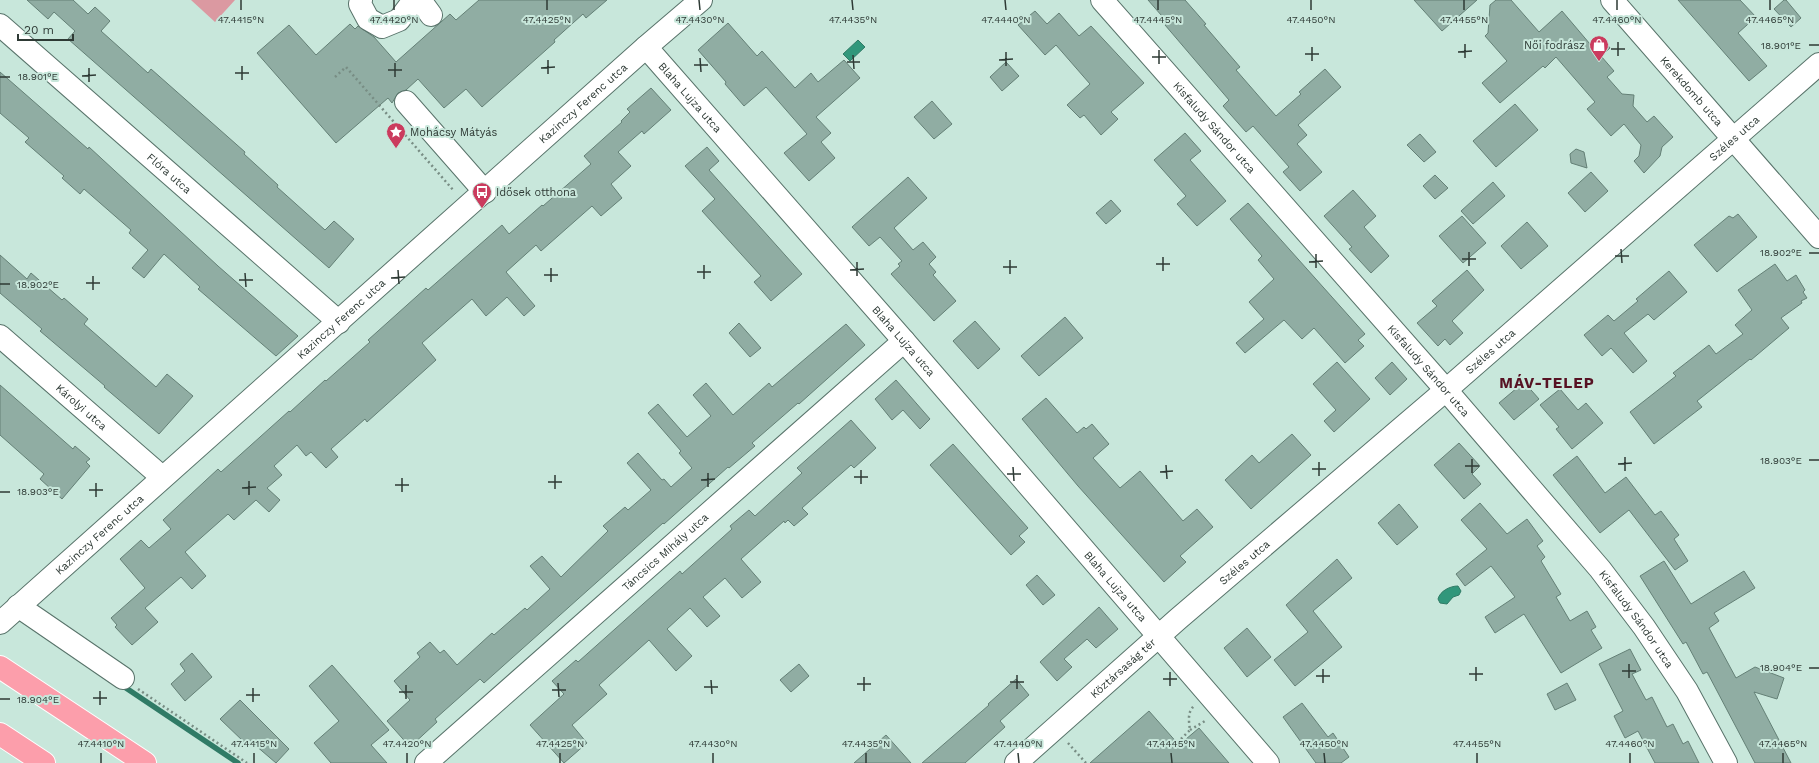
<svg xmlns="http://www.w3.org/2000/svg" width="1819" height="763" font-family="'Work Sans',sans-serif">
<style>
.green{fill:#db99a1}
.water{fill:#31977b;stroke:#307b66}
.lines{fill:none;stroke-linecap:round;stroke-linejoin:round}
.stream{stroke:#307b66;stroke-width:5.5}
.building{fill:#90ada3;stroke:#648076}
.minor-casing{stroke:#58736a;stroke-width:24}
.highway-casing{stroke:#fff;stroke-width:24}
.path{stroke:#788d84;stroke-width:2.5;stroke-dasharray:2 3;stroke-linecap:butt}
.minor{stroke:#fff;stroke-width:22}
.highway{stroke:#fc9eab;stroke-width:22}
.ticks{fill:none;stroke:#2e3a35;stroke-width:1.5}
.labels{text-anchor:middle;stroke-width:4;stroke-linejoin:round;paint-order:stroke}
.poi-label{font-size:11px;fill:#2e3a35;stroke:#c8e7db;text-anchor:start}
.street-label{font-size:11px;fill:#2e3a35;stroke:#c8e7db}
.district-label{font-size:15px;font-weight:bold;letter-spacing:1px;fill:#571223;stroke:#c8e7db}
.ticks-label{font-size:10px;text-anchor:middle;fill:#2e3a35;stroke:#c8e7db;stroke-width:4;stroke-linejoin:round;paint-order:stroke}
</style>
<rect width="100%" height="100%" fill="#c8e7db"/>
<polygon class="green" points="191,0 235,0 215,22"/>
<g class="water">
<polygon points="858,40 865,47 850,61 843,54"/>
<path d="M1458,586L1461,591L1459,595L1453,597L1447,604L1440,603L1438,599C1440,591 1450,586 1458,586Z"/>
</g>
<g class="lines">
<polyline class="stream" points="120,684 238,763"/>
</g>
<g class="building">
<polygon points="27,0 73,0 88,14 95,7 110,21 101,31 148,73 151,69 245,152 244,154 278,185 277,187 325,230 334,221 354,239 329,268 68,39 75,31 54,12 48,19"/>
<polygon points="479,0 607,0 586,18 583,14 554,40 555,42 482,107 466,89 444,108 418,79 406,90 398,93 392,103 388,98 336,143 257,53 289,25 316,55 350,24 355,29 358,26 374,37 396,62 450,14 456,20"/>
<polygon points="1148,0 1185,0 1206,24 1204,25 1240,67 1236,70 1276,116 1301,94 1299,92 1325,69 1341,87 1298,125 1307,135 1297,144 1322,172 1300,191 1283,172 1289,167 1253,126 1246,132 1223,106 1229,100 1165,25 1168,23"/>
<polygon points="1414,0 1477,0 1442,31"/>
<polygon points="1496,0 1511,0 1539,32 1562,11 1590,44 1600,36 1610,48 1601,56 1614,71 1607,77 1622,94 1634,95 1633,106 1647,122 1654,116 1673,137 1662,147 1660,156 1644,173 1634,161 1639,156 1641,145 1624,124 1611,136 1587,109 1595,102 1556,57 1545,68 1543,66 1500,103 1482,83 1507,61 1485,36 1488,33 1490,5"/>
<polygon points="1678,0 1740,0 1756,17 1738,33 1767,66 1749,81"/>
<polygon points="1784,0 1786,0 1801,18 1791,27 1774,9"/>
<polygon points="1035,11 1047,24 1059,13 1079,36 1091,26 1144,83 1111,112 1118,119 1101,135 1084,115 1080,118 1067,105 1090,84 1056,45 1045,55 1018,25"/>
<polygon points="728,23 757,56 762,51 795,88 811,73 818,82 844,60 860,78 816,117 831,133 821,142 835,158 809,181 784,153 807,134 766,87 744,106 725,84 726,82 698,50"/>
<polygon points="1006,62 1019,76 1002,91 990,77"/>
<polygon points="0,72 88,149 89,147 218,266 298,336 276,356 198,289 200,287 164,254 144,278 132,268 148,250 129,233 131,230 84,189 80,194 62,178 64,176 25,142 29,138 0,113"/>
<polygon points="651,88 671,110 644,134 642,131 618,152 631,166 611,184 622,198 601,216 592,206 541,251 536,245 506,272 535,306 524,316 507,297 486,316 472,299 422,343 436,360 367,422 365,419 331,449 338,457 326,468 311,452 306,456 297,445 274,466 282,475 267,488 280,500 269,512 256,500 234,520 228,514 185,552 206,576 192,589 181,577 145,608 158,622 132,645 115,627 117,625 111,618 145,588 120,559 141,540 149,548 171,529 163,520 218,469 221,472 289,411 290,412 325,380 326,381 370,342 368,340 426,288 428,290 502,225 509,234 542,205 543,206 591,164 584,156 622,122 621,121 630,112 627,109"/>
<polygon points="932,101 952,124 934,139 914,117"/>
<polygon points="1515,104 1538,130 1496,167 1473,141"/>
<polygon points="1185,133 1201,151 1190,160 1226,201 1197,226 1177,204 1186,196 1154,160"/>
<polygon points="1420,134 1436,152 1424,162 1407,145"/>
<polygon points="707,147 719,161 709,170 802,274 771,301 754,282 761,276 702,211 715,199 685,166"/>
<polygon points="1576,149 1584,152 1587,168 1571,163 1570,154"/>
<polygon points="1591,172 1608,191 1585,212 1568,193"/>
<polygon points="1435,175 1448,188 1435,199 1423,186"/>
<polygon points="908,177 927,198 894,228 913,250 923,242 936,257 929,264 936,272 933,275 956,301 934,321 891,274 900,266 898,264 902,261 880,237 869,246 852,227"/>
<polygon points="1493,182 1505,196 1473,224 1461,211"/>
<polygon points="1353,190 1376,216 1364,227 1389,256 1371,273 1349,249 1352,247 1324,216"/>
<polygon points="1111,200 1121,211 1106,224 1096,213"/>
<polygon points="1248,203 1365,334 1358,340 1364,346 1345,363 1314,328 1302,339 1284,320 1245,353 1236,343 1264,319 1249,302 1274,279 1258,260 1262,256 1230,219"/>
<polygon points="1738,214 1757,237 1717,272 1694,245 1729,216 1733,218"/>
<polygon points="1462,216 1486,243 1463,263 1439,236"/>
<polygon points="1527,222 1548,246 1521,269 1501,246"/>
<polygon points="0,255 27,279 31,273 62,300 64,298 88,319 84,324 156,387 167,374 193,396 159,434 104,387 105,386 40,331 42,329 0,293"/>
<polygon points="1775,264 1787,281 1796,275 1805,290 1803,292 1807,298 1801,301 1802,303 1781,318 1789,328 1751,360 1750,359 1697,401 1702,407 1654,444 1630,412 1676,376 1673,373 1709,345 1716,354 1743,334 1735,325 1752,310 1738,290"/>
<polygon points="1467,270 1484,290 1452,321 1463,333 1450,345 1445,339 1438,346 1417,323 1437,306 1432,301"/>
<polygon points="1669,271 1687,292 1654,320 1648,314 1624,333 1647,361 1633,373 1611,348 1602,356 1584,335 1608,315 1614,321 1638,301 1636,299"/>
<polygon points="1065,317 1083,338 1039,376 1021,356"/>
<polygon points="975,321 1000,349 978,369 953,341"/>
<polygon points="739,323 761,348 750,357 729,333"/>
<polygon points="846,324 865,345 799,404 798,403 752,443 755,446 729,468 728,467 664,524 663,523 484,683 480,679 435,719 437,722 410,747 387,721 410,700 394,681 420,657 417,653 430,642 440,653 444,650 457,665 492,633 494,635 525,608 527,610 550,589 530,566 542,556 561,577 608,531 603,526 625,507 628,510 651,490 627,463 638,453 662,480 664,479 671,487 692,468 679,453 681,451 648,413 658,404 687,437 711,416 693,395 706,383 733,415 769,383 772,387"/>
<polygon points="1337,362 1370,399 1334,432 1324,421 1336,410 1313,384"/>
<polygon points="1392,362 1407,379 1390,395 1375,378"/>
<polygon points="896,380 930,419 920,429 903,410 892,420 875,399"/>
<polygon points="1524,382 1539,399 1514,420 1499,403"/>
<polygon points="0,385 73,449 75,446 90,459 86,462 90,466 62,499 40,479 44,474 0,435"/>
<polygon points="1560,389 1578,410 1586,403 1603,423 1572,449 1556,429 1559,427 1540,405"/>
<polygon points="1046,398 1077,433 1084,427 1086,429 1092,424 1109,444 1093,458 1120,488 1140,471 1183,521 1197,509 1213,527 1180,556 1186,562 1164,582 1078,486 1022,419"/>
<polygon points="851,420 876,448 854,468 851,465 802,508 808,514 794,526 788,520 785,523 784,521 741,559 761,582 742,598 725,578 703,597 720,616 707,627 690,608 667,629 692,656 676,671 649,640 599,685 607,694 572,725 587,743 564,763 530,725 564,694 552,681 576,660 578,662 680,571 682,574 732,529 730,526 749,510 755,516 802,473 797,468"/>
<polygon points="1292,434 1311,455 1251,509 1225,480 1252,455 1259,463"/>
<polygon points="1459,443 1480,466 1472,474 1481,484 1464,499 1434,465"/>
<polygon points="953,444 1028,528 1019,536 1025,542 1011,555 930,465"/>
<polygon points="1577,456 1605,493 1626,477 1655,515 1661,511 1679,535 1674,539 1688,561 1675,570 1629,510 1600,533 1553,475"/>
<polygon points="1480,503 1507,534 1527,519 1543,541 1537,546 1545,557 1541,561 1561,594 1556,597 1570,621 1587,611 1596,627 1591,630 1602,648 1561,673 1524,614 1495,633 1485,617 1515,597 1491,566 1465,586 1456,574 1487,549 1461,520"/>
<polygon points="1399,504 1418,527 1397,545 1378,523"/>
<polygon points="1337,559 1352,578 1313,611 1342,647 1295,686 1274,660 1308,632 1286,605"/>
<polygon points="1664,561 1691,604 1744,571 1755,588 1714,613 1719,621 1709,628 1736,678 1755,667 1784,678 1777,699 1754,692 1791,763 1755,763 1707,672 1703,674 1686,642 1683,644 1640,576"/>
<polygon points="1037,575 1055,595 1043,605 1026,585"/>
<polygon points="1099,607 1118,629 1096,648 1087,639 1064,659 1072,667 1057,681 1040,662"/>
<polygon points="1247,628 1271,657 1247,677 1224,648"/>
<polygon points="1630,649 1641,670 1632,674 1646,700 1652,697 1667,727 1673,724 1683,744 1688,741 1699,763 1655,763 1638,731 1625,738 1614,716 1623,711 1599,664"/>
<polygon points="192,653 212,677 185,701 171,684 185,671 180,664"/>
<polygon points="799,664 809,676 791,692 780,680"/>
<polygon points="332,665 389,730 371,745 387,763 331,763 314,743 339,721 309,686"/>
<polygon points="1016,679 1029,695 1000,721 1005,727 965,763 922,763 989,705 988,704"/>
<polygon points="1567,683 1576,700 1555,710 1547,694"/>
<polygon points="240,700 289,749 276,763 248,739 245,743 220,719"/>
<polygon points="1302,703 1328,737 1333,733 1349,757 1341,763 1316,763 1283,717"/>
<polygon points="1149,711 1179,745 1199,728 1229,763 1090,763"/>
<polygon points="886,735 911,763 854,763"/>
</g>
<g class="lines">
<defs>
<g id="minor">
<polyline points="361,0 360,4 368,19 382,27 399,20 414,0"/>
<polyline points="420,0 431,15"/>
<path id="s1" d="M1102,0L1446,390L1600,569L1644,627L1687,691L1726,763"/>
<path id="s2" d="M1612,0L1819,237"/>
<path id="s3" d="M0,25L339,322"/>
<path id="s4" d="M646,47L904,341L1268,763"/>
<polyline points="406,102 485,192"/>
<path id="s5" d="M0,336L162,477"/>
<polyline points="18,606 123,678"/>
<path id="s6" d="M0,623L646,47L701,0"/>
<path id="s7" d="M426,763L904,341"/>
<path id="s8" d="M1016,763L1178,619L1446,390L1819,64"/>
</g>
<g id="highway">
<polyline points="0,667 145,763"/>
<polyline points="0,734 44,763"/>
</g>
</defs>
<use href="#minor" class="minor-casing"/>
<use href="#highway" class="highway-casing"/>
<g class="path">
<polyline points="335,77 346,67 454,191"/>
<polyline points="138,689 247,763"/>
<polyline points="1190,730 1205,721"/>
<path d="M1181,739L1190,730C1189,722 1187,712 1194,706"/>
<polyline points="1068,743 1086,763"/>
</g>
<use href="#minor" class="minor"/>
<use href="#highway" class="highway"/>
</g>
<path class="ticks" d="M241,0V10M394,0V10M547,0V10M699,0L700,10M852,0L853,10M1005,0L1006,10M1158,0V10M1311,0V10M1464,0V10M1617,0V10M1770,0V10M1618,42V56M1465,44V58M1809,45H1819M1312,47V61M1611,49H1625M1159,50V64M1006,52V66M1458,52L1472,51M1305,54H1319M853,55L854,69M1152,57H1166M700,58L701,72M548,60V74M999,60L1013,59M847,62H860M395,63V77M694,65H708M242,66V80M89,68V82M541,68L555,67M388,70H402M235,73H249M82,76L96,75M0,77H10M1621,249L1622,263M1469,252V266M1809,253H1819M1316,254V268M1615,256H1629M1163,257V271M1462,259H1476M1010,260V274M857,262V276M1309,262L1323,261M1156,264H1170M704,265V279M1003,267H1017M551,268V282M398,270L399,284M850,270L864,269M697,272H711M245,273L246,287M544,275H558M93,276V290M391,278L405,277M239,280H253M86,283H100M0,284H10M1625,457V471M1472,459V473M1809,460H1819M1319,462V476M1618,464L1632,463M1166,465L1167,479M1465,466H1479M1013,467L1014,481M1312,469H1326M861,470V484M1160,472L1173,471M708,473V487M1007,474H1021M555,475V489M854,477H868M402,478V492M701,480L715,479M249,481V495M548,482H562M96,483V497M395,485H409M242,488L256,487M89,490H103M0,492H10M1629,664V678M1476,667V681M1809,668H1819M1323,669V683M1622,671H1636M1170,672V686M1469,674H1483M1017,675V689M1316,676H1330M864,677V691M1163,679H1177M711,680L712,694M1010,682H1024M558,683L559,697M857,684H871M406,685V699M704,687H718M253,688V702M552,690H566M100,691V705M399,692H413M246,695H260M93,698H107M0,699H10M101,753V763M254,753V763M407,753V763M560,753V763M713,753V763M866,753V763M1018,753L1019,763M1171,753L1172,763M1324,753L1325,763M1477,753V763M1630,753V763M1783,753V763"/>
<defs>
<symbol id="shop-pin" viewBox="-11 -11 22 30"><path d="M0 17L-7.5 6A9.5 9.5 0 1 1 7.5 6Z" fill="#cb3b5e" stroke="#c8e7db"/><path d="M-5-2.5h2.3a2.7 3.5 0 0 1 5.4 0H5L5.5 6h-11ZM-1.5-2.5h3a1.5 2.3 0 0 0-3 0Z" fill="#fff"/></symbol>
<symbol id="sight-pin" viewBox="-11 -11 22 30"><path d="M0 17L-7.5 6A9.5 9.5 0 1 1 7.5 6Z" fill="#cb3b5e" stroke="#c8e7db"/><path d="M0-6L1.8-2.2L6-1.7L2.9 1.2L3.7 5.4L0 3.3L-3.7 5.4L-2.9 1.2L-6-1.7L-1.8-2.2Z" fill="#fff"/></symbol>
<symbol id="bus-pin" viewBox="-11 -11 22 30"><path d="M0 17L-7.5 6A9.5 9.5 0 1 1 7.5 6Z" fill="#cb3b5e" stroke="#c8e7db"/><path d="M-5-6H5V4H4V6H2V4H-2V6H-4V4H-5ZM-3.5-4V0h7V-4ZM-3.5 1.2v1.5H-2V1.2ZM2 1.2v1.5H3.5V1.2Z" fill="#fff"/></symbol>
</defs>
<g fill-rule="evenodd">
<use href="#shop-pin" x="1588" y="34" width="22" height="30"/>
<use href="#sight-pin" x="385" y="121" width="22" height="30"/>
<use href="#bus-pin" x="471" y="181" width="22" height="30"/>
</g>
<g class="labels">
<g class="poi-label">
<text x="1585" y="49" text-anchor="end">Női fodrász</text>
<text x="410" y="136">Mohácsy Mátyás</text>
<text x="496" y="196">Idősek otthona</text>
</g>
<g class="street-label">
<text dy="4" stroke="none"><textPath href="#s2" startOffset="121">Kerekdomb utca</textPath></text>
<text dy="4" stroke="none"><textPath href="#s4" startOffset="67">Blaha Lujza utca</textPath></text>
<text dy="4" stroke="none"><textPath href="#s6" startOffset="781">Kazinczy Ferenc utca</textPath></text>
<text dy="4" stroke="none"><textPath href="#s1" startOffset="170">Kisfaludy Sándor utca</textPath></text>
<text dy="4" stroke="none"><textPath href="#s8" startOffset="952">Széles utca</textPath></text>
<text dy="4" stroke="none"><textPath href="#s3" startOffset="225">Flóra utca</textPath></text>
<text dy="4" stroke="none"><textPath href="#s6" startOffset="457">Kazinczy Ferenc utca</textPath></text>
<text dy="4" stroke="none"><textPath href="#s4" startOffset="391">Blaha Lujza utca</textPath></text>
<text dy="4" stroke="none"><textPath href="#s8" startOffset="628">Széles utca</textPath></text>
<text dy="4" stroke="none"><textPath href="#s1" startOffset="494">Kisfaludy Sándor utca</textPath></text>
<text dy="4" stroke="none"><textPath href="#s5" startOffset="108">Károlyi utca</textPath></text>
<text dy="4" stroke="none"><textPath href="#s6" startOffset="133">Kazinczy Ferenc utca</textPath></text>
<text dy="4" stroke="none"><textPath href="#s7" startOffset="319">Táncsics Mihály utca</textPath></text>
<text dy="4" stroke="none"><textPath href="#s8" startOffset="304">Széles utca</textPath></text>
<text dy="4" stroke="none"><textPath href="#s4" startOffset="715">Blaha Lujza utca</textPath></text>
<text dy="4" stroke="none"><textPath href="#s1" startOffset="818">Kisfaludy Sándor utca</textPath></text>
<text dy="4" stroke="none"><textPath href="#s8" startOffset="143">Köztársaság tér</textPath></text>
</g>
<g class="district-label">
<text x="1547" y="388">MÁV-TELEP</text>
</g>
</g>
<g class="ticks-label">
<text x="241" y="23">47.4415°N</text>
<text x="394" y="23">47.4420°N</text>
<text x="547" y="23">47.4425°N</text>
<text x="700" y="23">47.4430°N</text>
<text x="853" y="23">47.4435°N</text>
<text x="1006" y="23">47.4440°N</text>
<text x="1158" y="23">47.4445°N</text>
<text x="1311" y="23">47.4450°N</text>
<text x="1464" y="23">47.4455°N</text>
<text x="1617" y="23">47.4460°N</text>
<text x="1770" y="23">47.4465°N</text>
<text x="1781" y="49">18.901°E</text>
<text x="38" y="80">18.901°E</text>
<text x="1781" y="256">18.902°E</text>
<text x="38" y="288">18.902°E</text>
<text x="1781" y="464">18.903°E</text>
<text x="38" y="495">18.903°E</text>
<text x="1781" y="671">18.904°E</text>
<text x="38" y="703">18.904°E</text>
<text x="101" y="747">47.4410°N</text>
<text x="254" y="747">47.4415°N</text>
<text x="407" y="747">47.4420°N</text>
<text x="560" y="747">47.4425°N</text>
<text x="713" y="747">47.4430°N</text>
<text x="866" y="747">47.4435°N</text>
<text x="1018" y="747">47.4440°N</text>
<text x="1171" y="747">47.4445°N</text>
<text x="1324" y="747">47.4450°N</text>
<text x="1477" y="747">47.4455°N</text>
<text x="1630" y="747">47.4460°N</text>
<text x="1783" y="747">47.4465°N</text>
</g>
<path d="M18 34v6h55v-6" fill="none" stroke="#2e3a35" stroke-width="2"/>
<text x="24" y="34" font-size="12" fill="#2e3a35" stroke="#c8e7db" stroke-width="3" paint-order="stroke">20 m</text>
</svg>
